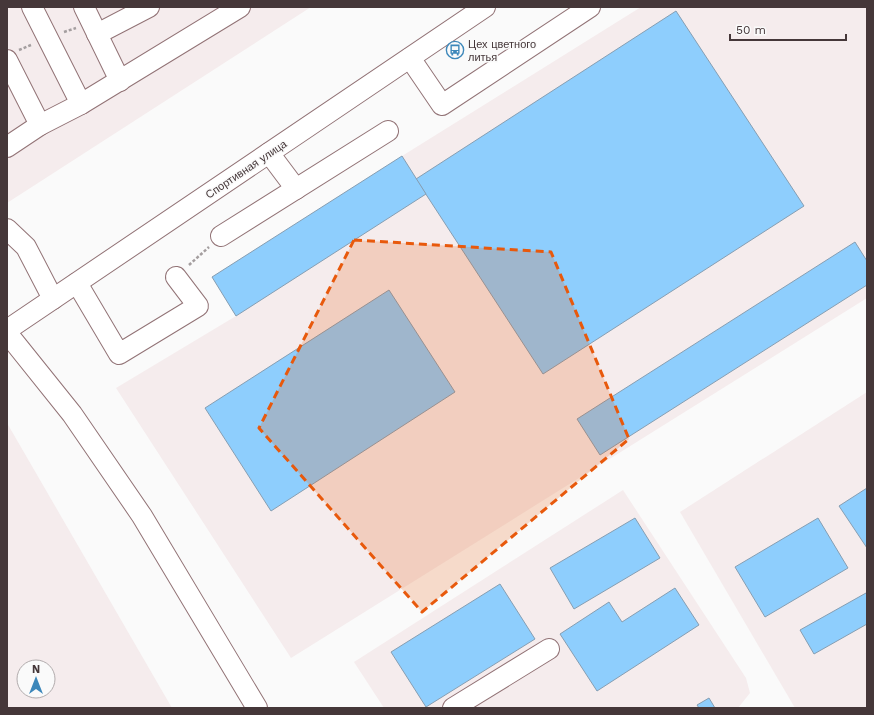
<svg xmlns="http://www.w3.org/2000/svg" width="874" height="715" font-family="'Work Sans',sans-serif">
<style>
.built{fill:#f5eced;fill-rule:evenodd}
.building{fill:#8ecefd;stroke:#869eb2}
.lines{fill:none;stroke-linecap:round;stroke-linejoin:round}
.minor-casing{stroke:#927376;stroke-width:22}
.path{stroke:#a49e9f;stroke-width:2.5;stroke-dasharray:3 2;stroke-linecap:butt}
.minor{stroke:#fff;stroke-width:20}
.marked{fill:#e8590c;fill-opacity:0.2;stroke:#e8590c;stroke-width:3;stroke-dasharray:8 5;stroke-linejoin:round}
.labels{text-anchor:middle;stroke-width:3;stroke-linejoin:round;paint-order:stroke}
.poi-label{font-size:11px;fill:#453739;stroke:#fafafa;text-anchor:start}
.street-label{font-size:11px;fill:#453739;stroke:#fafafa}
</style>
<rect width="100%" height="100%" fill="#fafafa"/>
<g class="built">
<polygon points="7,7 311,7 7,203"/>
<polygon points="641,7 867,7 867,298 291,658 116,388 236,316 212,277 402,156"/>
<polygon points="867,392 867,708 795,708 680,512"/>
<path d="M7,423L172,708H7ZM24,667H48V691H24Z"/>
<polygon points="623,490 746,678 750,693 738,708 384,708 354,662"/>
</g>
<g class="building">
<polygon points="676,11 804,206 543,374 416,179"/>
<polygon points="402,156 426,194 236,316 212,277"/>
<polygon points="855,242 867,261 867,285 600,455 577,419"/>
<polygon points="389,290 455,392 271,511 205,408"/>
<polygon points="867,488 867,548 839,506"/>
<polygon points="635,518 660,558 574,609 550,568"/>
<polygon points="818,518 848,568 765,617 735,567"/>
<polygon points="500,584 535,639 426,707 391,652"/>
<polygon points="675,588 699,625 597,691 560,634 609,602 622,622"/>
<polygon points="866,593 867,595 867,624 814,654 800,630"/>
<polygon points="709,698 715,708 699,708 697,705"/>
</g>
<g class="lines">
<defs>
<g id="minor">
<polyline points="32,7 81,104"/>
<polyline points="84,7 120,81"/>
<polyline points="97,34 149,7"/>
<polyline points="410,58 442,105 590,7"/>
<polyline points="7,60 40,125"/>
<polyline points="7,147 40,125 81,104 240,7"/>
<polyline points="269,153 296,189"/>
<polyline points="7,229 26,247 53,299"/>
<polyline points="221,236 388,131"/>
<polyline points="77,283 119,354 198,306 176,277"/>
<polyline points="7,330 485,7"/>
<polyline points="7,333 72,414 142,516 257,708"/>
<polyline points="453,708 549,649"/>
</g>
</defs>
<use href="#minor" class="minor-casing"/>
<g class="path">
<polyline points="64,32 76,28"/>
<polyline points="19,50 31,45"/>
<polyline points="189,265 209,247"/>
</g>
<use href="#minor" class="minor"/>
</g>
<path class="marked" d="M354,240L551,252L629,439L422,612L259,428Z"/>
<defs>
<symbol id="bus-ring" viewBox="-11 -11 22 22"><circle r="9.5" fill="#fafafa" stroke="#3c87ba" stroke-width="1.5"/><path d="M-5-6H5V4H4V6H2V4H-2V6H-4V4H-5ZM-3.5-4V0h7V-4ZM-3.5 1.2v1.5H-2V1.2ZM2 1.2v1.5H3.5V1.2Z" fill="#3c87ba"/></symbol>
</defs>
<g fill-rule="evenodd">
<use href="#bus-ring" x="445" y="40" width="20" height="20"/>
</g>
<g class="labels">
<g class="poi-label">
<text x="468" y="48">Цех цветного<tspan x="468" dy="13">литья</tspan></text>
</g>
<g class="street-label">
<text transform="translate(246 169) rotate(-34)" y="4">Спортивная улица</text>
</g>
</g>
<rect width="874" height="715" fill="none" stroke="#453739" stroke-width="16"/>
<g transform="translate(36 679)"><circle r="19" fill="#fafafa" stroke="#b2acad"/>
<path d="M0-3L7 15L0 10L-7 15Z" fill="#3c87ba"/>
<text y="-6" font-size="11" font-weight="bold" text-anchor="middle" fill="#453739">N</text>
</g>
<path d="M730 34v6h116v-6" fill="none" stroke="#453739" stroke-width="2"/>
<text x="736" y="34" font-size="12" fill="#453739" stroke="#fafafa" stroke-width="3" paint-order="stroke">50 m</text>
</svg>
